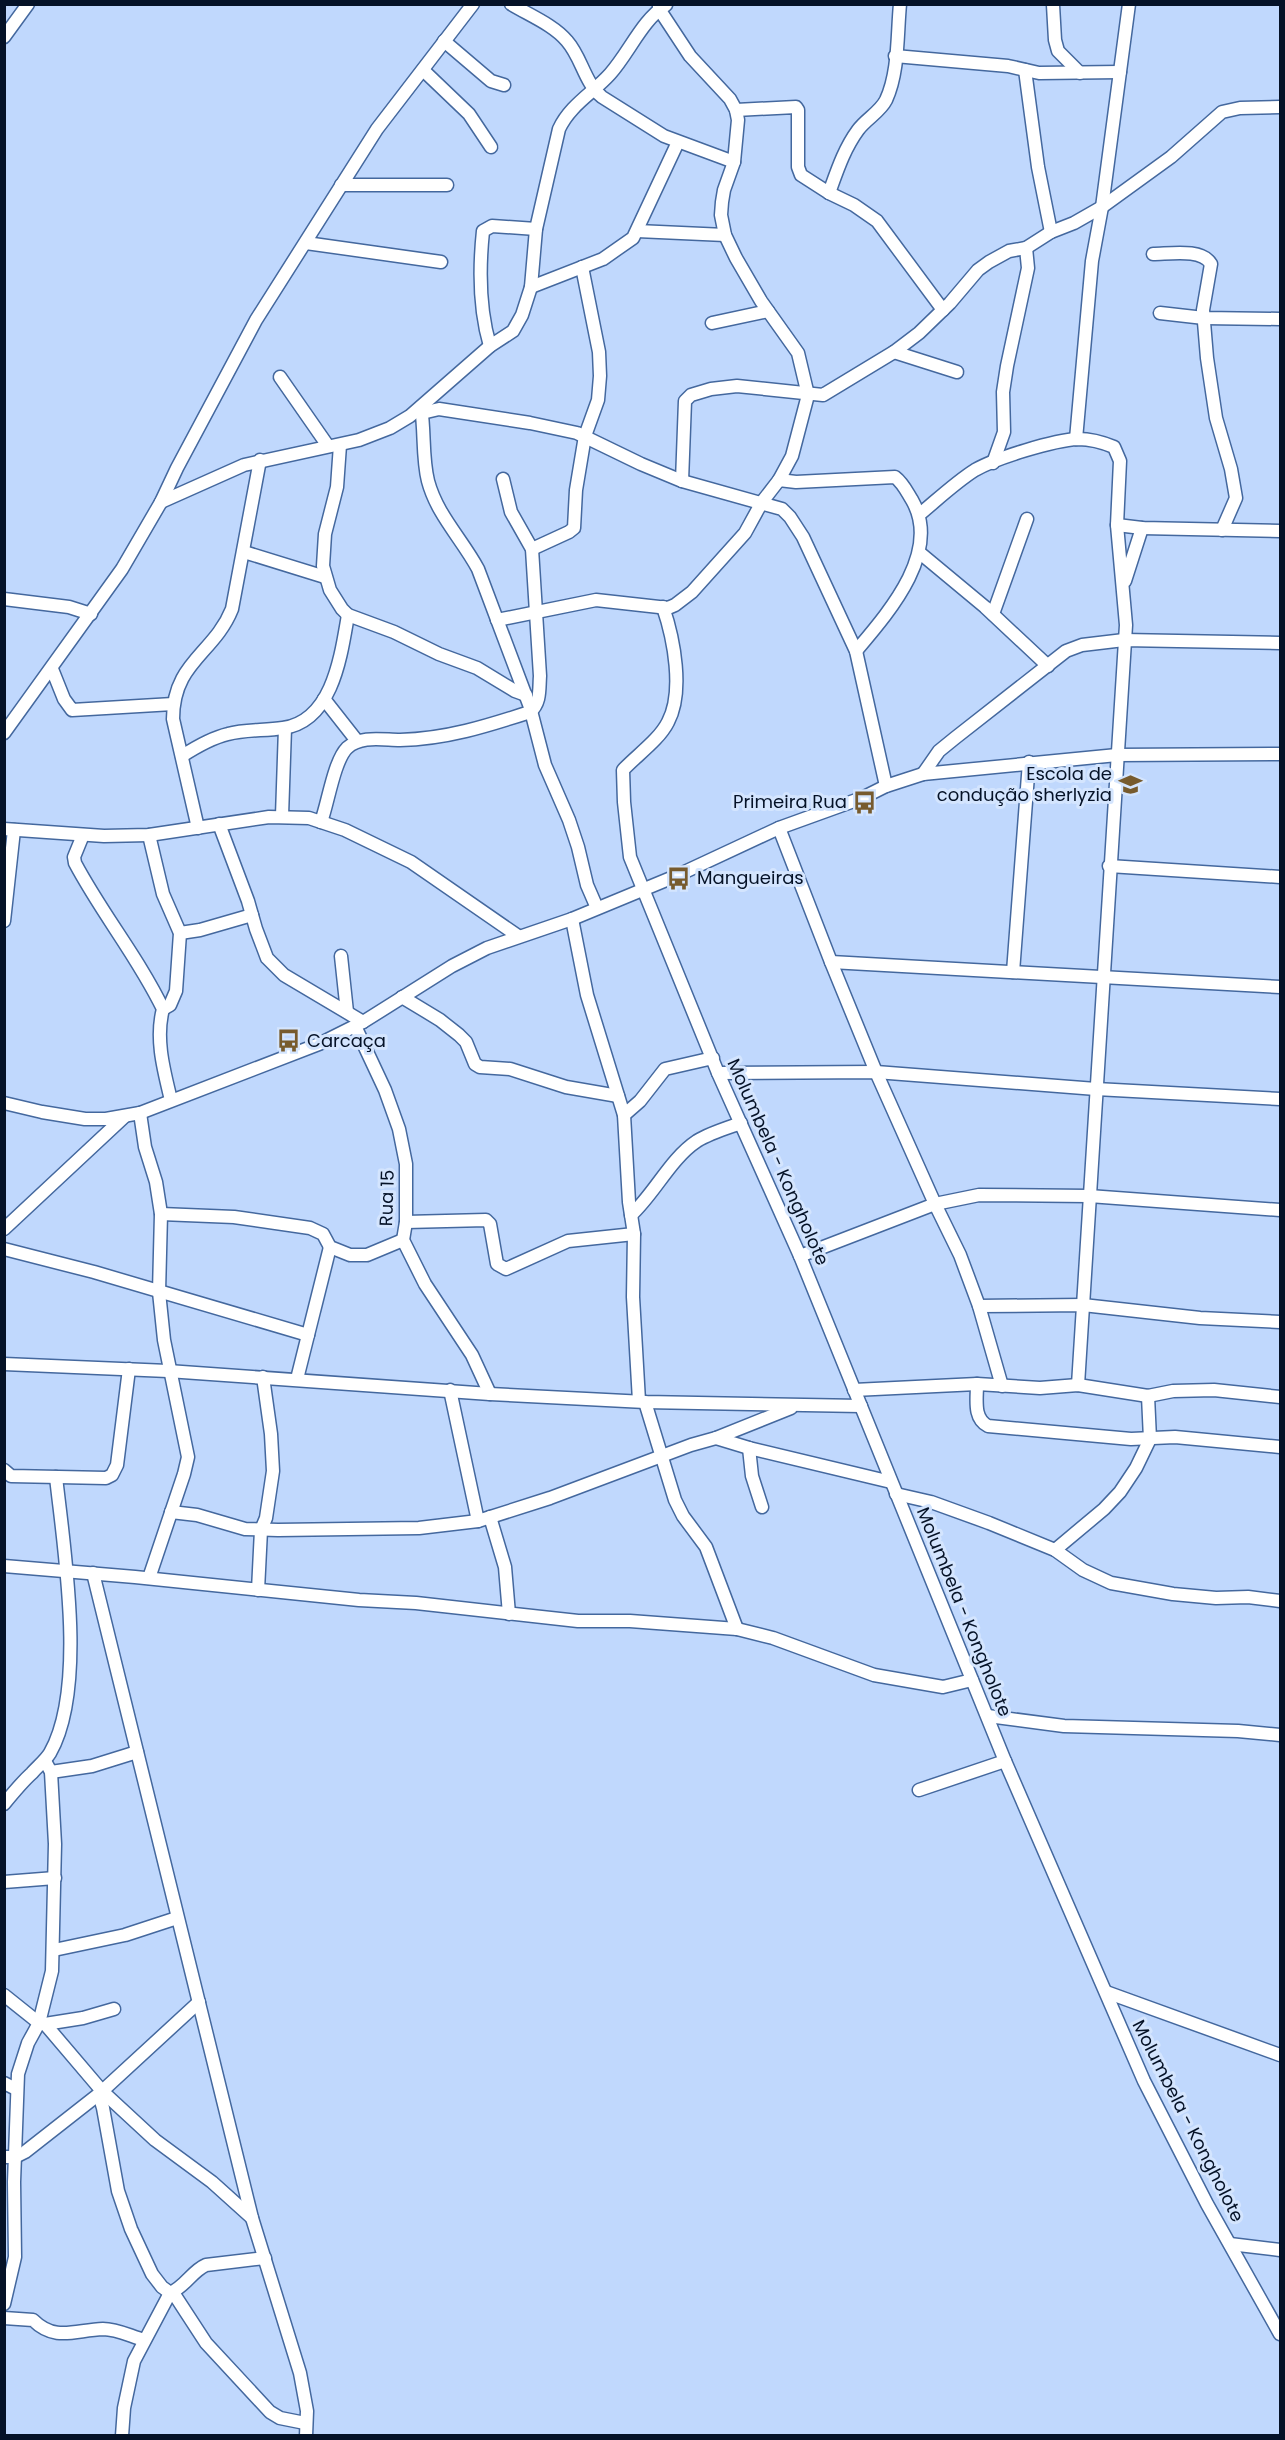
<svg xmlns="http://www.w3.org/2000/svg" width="1285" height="2440" font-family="Poppins,sans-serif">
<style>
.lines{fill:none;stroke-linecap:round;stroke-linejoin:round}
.minor-casing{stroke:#44689e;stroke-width:15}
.minor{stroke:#fff;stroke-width:12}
.labels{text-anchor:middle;stroke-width:6;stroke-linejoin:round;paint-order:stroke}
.poi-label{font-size:18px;fill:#051227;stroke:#d4e5fe;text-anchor:end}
.street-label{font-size:18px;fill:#051227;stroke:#d4e5fe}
</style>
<rect width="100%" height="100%" fill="#c0d8fd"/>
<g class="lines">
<defs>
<g id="minor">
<path d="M511,4C529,15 554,25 567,41C582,58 584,82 602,97L664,136L734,162"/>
<polyline points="1053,5 1055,40 1058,51 1080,73"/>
<polyline points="4,37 28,4"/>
<polyline points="444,41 491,81 504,85"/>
<polyline points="895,56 1008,66 1039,73 1120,72"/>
<polyline points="423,70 469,114 491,147"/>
<polyline points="1025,70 1038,167 1051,232"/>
<polyline points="736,110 796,107 798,110 798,167 801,175 829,193 854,205 877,221 943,310"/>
<polyline points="341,185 447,185"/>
<path d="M829,193C837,171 844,149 858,130C866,119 880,112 886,100C899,72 897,35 900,4"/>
<polyline points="637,231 725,235"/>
<polyline points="306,243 441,262"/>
<path d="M1153,254C1169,254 1202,248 1211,264L1203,310L1207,358L1216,418L1231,469L1236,498L1222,530"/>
<polyline points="531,287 603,259 633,238 678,142"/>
<polyline points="1160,313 1204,318 1280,319"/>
<polyline points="712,323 768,311"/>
<path d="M490,346C479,309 479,269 483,231L492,226L536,229"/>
<polyline points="894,352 957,372"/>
<polyline points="280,377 328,446"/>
<path d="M421,407C425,432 422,457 428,481C437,515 462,539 478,569L530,707L545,765L569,820L578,847L587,885L597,908"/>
<polyline points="422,413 439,409 530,423 577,433 641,464 682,481 782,509 790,517 803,537 856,651 886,786"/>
<polyline points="1076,439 1092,261 1102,207 1129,4"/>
<polyline points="340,445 337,487 325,534 323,566 330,590 342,609 348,615 394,632 439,654 477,668 515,691 526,695"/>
<polyline points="993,463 1004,432 1003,392 1007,366 1028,268 1026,248"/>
<path d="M779,480L796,482L895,477C903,483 907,492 912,500C942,552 889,612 856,651"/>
<polyline points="682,481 685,401 691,395 711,389 737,386 823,395 894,352 919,333 950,303 978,270 989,262 1009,251 1026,248 1051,232 1074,223 1102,207 1171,157 1222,112 1240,108 1280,107"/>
<path d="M161,502L244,465L359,440L390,428L410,416L490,346L513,331L522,315L531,287L536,229L559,129C570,105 593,93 610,74C629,53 642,20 666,5"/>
<path d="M920,514C938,499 956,482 975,470C996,458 1054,440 1078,439C1091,439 1102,442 1114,447L1120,461L1117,525L1126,625L1078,1385"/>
<polyline points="1117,525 1142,528 1280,531"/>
<polyline points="532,549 569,532 574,528 576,490 585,436 598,400 600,376 599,352 582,267"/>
<polyline points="244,552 325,577"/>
<polyline points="920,553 985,607 1048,666"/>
<polyline points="1125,581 1142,528"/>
<polyline points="4,599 69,607 91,614"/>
<path d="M663,607C674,639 684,692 668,722C659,740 637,755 623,770L624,802L630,857L718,1073L800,1256L1005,1761L1144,2081L1207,2204L1280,2334"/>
<polyline points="993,614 1027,519"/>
<polyline points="497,620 596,600 668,608 675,605 692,592 745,533 762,502 779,480 792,456 808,395 798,353 761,301 736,258 725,235 721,215 722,202 724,190 734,162 738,120 736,110 730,99 690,56 659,9 659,4"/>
<polyline points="52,669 64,699 72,710 173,704"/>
<polyline points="324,699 357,741"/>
<polyline points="4,733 122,569 161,502 177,468 256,320 377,129 473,4"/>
<path d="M182,756C196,747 211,738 228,734C246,729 265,731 283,728C333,721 341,655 348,615"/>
<polyline points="923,774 939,751 955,738 1066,651 1082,645 1124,640 1280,643"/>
<polyline points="282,816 285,728"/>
<path d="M321,822C328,803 334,761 347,748C361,735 383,740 400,740C446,739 487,726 530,712C541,703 539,689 540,676L532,549L511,512L503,479"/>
<polyline points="219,824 248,901 256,929 267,958 284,975 363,1022"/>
<path d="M198,828L173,719C173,662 214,654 232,609L260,460"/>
<polyline points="779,828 831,962 876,1072 935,1204 960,1255 979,1306 1002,1386"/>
<polyline points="4,829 104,836 149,835 269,817 309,818 345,830 411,862 518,936"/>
<path d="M83,835L74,857L75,863C102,914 138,957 163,1009C155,1039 164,1071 171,1100"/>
<polyline points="149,835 163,894 180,933 176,991 170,1005 163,1009"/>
<polyline points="1109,866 1280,877"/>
<polyline points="572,919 587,995 624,1115 629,1202 634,1234 633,1297 639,1401"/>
<polyline points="4,921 14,830"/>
<polyline points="180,933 200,930 252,915"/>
<polyline points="341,956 347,1012"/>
<polyline points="831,962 1280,987"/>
<polyline points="1013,972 1029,762"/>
<polyline points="402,997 440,1020 459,1035 466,1042 475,1064 480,1067 510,1069 566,1087 618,1096"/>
<polyline points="355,1026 385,1090 399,1129 406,1164 406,1222 403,1240 425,1284 472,1355 490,1394"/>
<polyline points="718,1073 876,1072 1096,1089 1280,1099"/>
<polyline points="4,1103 42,1112 85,1119 106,1119 140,1113 319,1044 363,1022 452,966 487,948 572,919 676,876 779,828 862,798 886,786 923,774 1117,755 1280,754"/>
<polyline points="140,1113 145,1147 156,1182 161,1214 159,1292 164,1340 188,1457 184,1474 149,1578"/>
<polyline points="624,1115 640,1101 665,1069 713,1058"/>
<polyline points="161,1214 234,1217 310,1228 323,1234 330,1247 350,1255 367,1255 403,1240"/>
<path d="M631,1215C655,1193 670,1159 697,1141C710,1133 727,1128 741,1123"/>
<polyline points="406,1222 486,1220 490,1224 497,1264 506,1269 568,1241 634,1234"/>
<polyline points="4,1229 124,1117"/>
<polyline points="4,1249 94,1272 308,1335"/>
<polyline points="800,1256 935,1204 979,1195 1089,1196 1280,1210"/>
<polyline points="979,1306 1083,1305 1200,1318 1280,1322"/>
<polyline points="4,1364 168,1371 490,1394 645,1402 861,1406"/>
<polyline points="297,1379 330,1247"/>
<path d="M977,1384C977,1400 973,1418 988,1426L1131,1439L1175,1437L1280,1447"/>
<polyline points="450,1390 478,1521"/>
<polyline points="854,1390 977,1384 1040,1388 1078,1385 1148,1396 1173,1391 1214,1390 1280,1397"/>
<polyline points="645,1402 675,1500 683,1516 706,1547 737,1629"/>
<polyline points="716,1438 749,1448 891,1482"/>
<polyline points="749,1448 752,1476 762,1507"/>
<polyline points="4,1470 11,1476 106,1478 112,1475 117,1465 129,1369"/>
<polyline points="896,1494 931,1502 989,1523 1055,1550 1083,1570 1111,1583 1173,1594 1216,1598 1248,1597 1280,1601"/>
<polyline points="171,1512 197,1515 245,1529 278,1530 419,1528 478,1521 550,1498 691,1445 716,1438 791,1408"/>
<polyline points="490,1517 505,1567 509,1614"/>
<polyline points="1055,1550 1104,1509 1120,1492 1136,1468 1150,1439 1148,1396"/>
<polyline points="4,1566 135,1577 359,1600 416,1603 578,1621 630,1621 737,1629 773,1638 874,1675 943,1687 972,1680"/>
<polyline points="93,1573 252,2218 300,2373 307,2411 306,2436"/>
<polyline points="258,1590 261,1530 266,1518 273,1471 271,1434 263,1377"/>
<polyline points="988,1716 1064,1726 1238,1731 1280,1735"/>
<polyline points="51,1772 92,1766 137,1752"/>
<polyline points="919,1790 1005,1761"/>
<path d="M4,1804C13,1793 22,1782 32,1773C38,1766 45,1761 50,1753C87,1688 64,1550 56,1477"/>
<polyline points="4,1882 55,1878"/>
<polyline points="54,1950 125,1935 177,1918"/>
<polyline points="1106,1992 1280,2055"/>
<polyline points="4,1995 39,2023 45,2024 102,2091 155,2140 212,2182 252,2218"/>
<polyline points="199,2002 99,2094 103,2108 118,2191 131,2229 152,2274 162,2287 176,2297 206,2343 270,2412 280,2418 305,2423"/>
<polyline points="45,2024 83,2018 114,2009"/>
<polyline points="4,2083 16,2089"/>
<polyline points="4,2157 15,2157 25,2152 99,2094"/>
<polyline points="1230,2244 1280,2250"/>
<polyline points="4,2304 15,2257 14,2182 18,2074 28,2043 39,2023 52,1971 55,1844 51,1772 45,1761"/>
<path d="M4,2318L33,2320C55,2342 75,2330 103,2329C117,2329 130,2336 144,2340"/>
<path d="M122,2436L124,2408L134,2361L170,2293C185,2287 192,2271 206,2265L265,2258"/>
</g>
</defs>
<use href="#minor" class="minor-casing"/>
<use href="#minor" class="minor"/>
</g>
<defs>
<symbol id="school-bare" viewBox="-9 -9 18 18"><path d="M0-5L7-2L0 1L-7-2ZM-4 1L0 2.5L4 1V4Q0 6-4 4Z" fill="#775b2e" stroke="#d4e5fe" stroke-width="2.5" paint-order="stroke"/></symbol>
<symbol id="bus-bare" viewBox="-9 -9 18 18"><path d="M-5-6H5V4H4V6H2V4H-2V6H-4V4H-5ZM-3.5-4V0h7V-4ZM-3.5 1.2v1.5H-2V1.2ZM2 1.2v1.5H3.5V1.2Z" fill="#775b2e" stroke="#d4e5fe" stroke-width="2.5" paint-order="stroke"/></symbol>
</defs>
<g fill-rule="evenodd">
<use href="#school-bare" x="1114" y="768" width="33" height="33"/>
<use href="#bus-bare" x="848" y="786" width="33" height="33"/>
<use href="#bus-bare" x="662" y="862" width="33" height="33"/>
<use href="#bus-bare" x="272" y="1024" width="33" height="33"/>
</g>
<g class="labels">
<g class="poi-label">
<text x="1112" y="780">Escola de<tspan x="1112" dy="21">condução sherlyzia</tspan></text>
<text x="847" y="808">Primeira Rua</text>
<text x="697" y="884" text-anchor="start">Mangueiras</text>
<text x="307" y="1047" text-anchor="start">Carcaça</text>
</g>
<g class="street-label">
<text transform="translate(778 1162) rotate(66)" y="6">Molumbela - Kongholote</text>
<text transform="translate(387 1198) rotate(-88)" y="6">Rua 15</text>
<text transform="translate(964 1612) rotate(68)" y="6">Molumbela - Kongholote</text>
<text transform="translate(1188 2121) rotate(63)" y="6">Molumbela - Kongholote</text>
</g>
</g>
<rect width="1285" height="2440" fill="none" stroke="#051227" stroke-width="12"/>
</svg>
